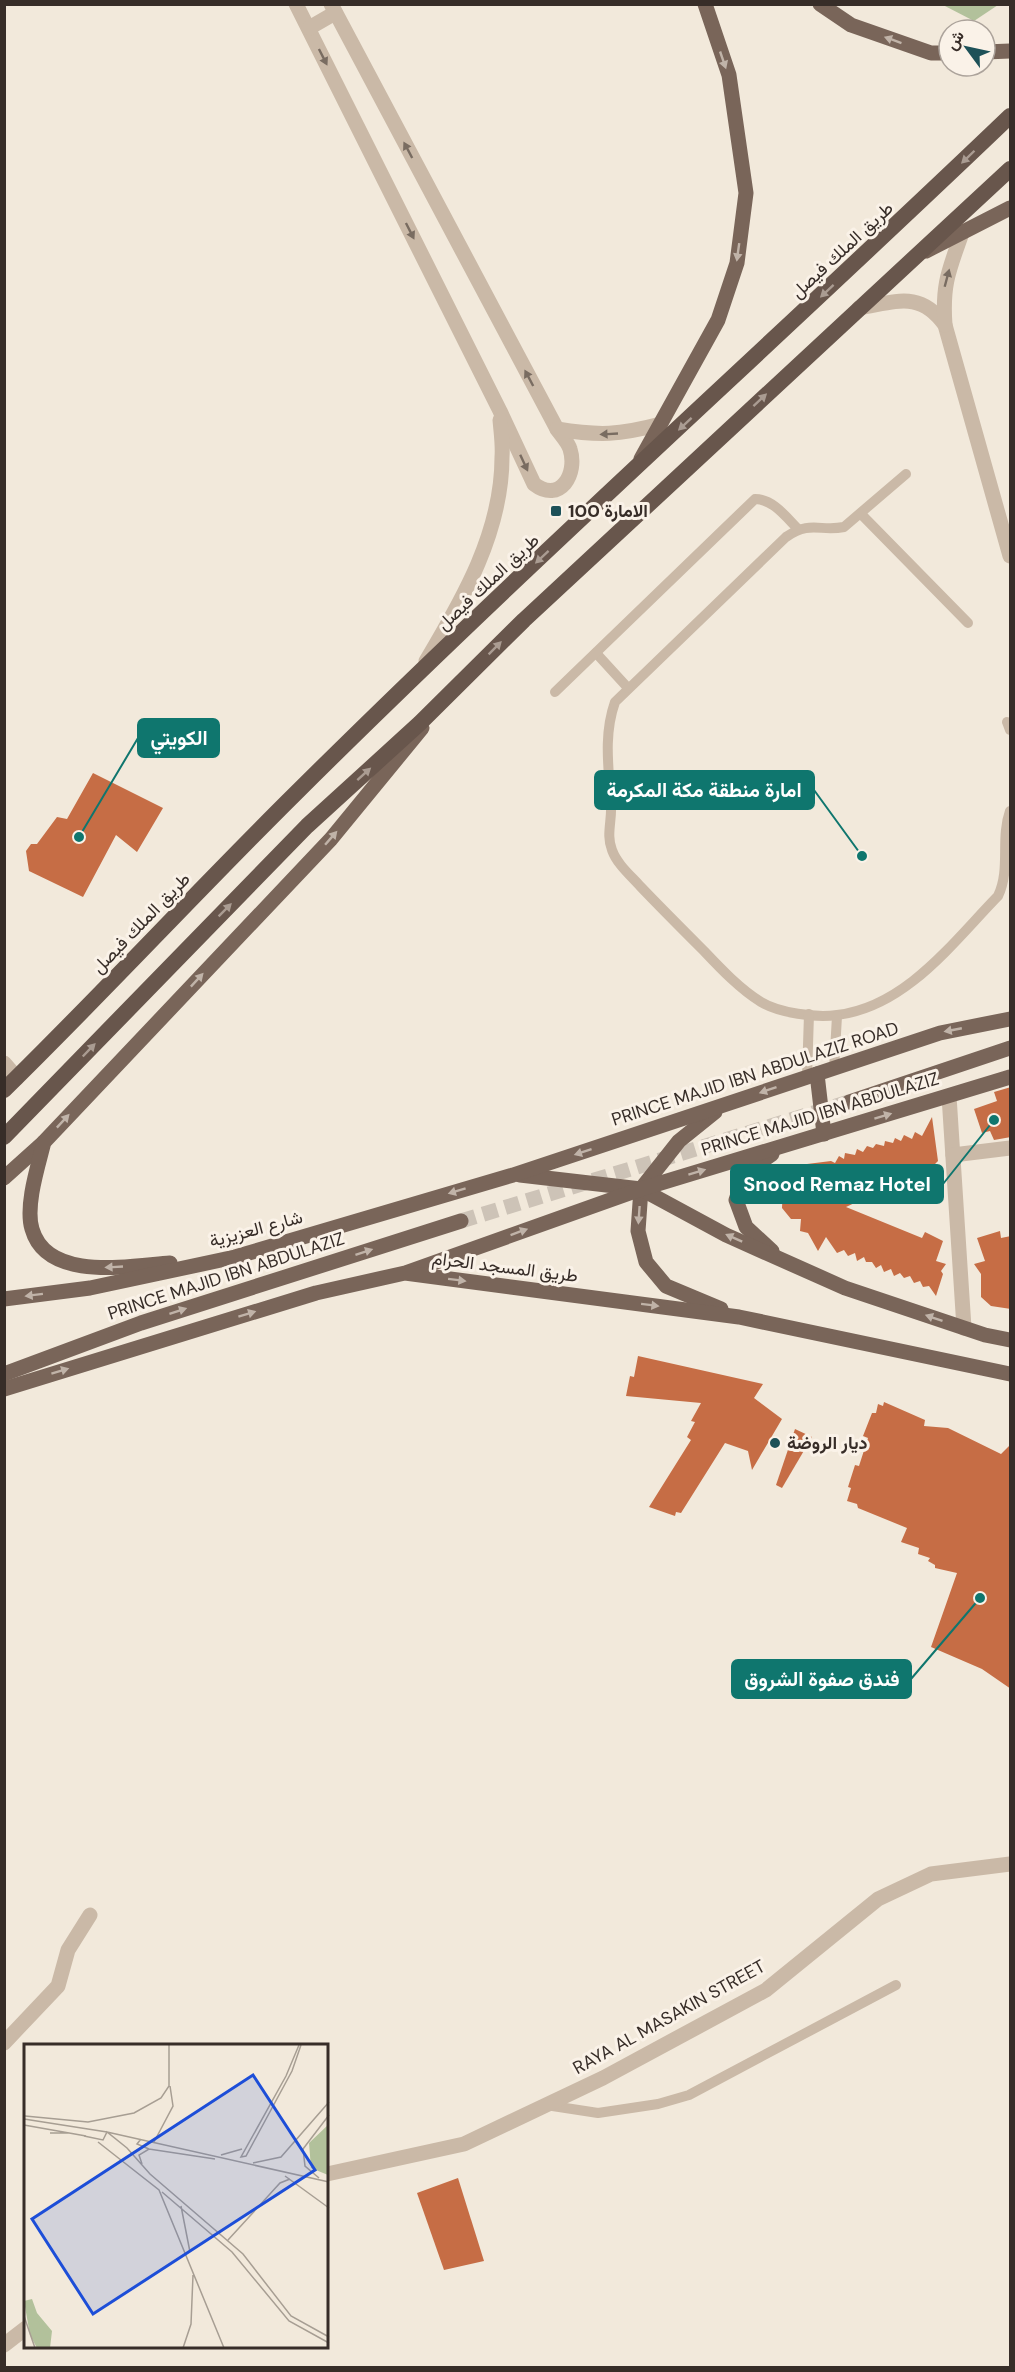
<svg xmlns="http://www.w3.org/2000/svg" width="1015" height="2372" font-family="'DM Sans',Vazirmatn,sans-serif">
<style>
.green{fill:#b2c19b}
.building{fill:#c66d45}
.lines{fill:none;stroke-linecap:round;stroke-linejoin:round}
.primary-tunnel{stroke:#cdc3b7;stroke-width:15;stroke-dasharray:15 8;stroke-linecap:butt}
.path{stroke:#b6a391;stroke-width:3;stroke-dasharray:3 3;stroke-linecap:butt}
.service{stroke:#cab9a7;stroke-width:10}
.minor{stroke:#cab9a7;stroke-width:15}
.tertiary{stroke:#cab9a7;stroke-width:15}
.primary{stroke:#796559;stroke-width:15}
.trunk{stroke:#68564c;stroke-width:16}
.oneway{fill:#c0b3a8}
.oneway2{fill:#796c61}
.oneway3{fill:#aa9c92}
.poi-dot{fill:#1d5158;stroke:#faf2e8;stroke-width:2}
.labels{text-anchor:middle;stroke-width:6;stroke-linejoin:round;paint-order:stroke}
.street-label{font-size:18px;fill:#372d28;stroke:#faf2e8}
.poi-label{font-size:18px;font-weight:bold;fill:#372d28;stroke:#faf2e8;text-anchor:start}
.inset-road{fill:none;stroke:#a79e93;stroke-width:1.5}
.view{fill:#1d4ed8;fill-opacity:0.15;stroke:#1d4ed8;stroke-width:3}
.inset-edge{fill:none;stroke:#372d28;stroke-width:3}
.leader{fill:none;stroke:#0f766e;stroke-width:2}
.callout-dot{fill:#0f766e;stroke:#faf2e8;stroke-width:2}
.callout{fill:#0f766e;stroke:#0f766e;stroke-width:2}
.callout-label{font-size:20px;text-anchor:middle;font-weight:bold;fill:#fff}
</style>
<rect width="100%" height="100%" fill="#f2e9db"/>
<polygon class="green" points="943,5 998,5 974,21"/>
<g class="building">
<polygon points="93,773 163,808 137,852 116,835 83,897 29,871 26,851 31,844 37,844 57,817 67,819"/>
<polygon points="1011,1087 1011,1137 994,1140 990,1131 982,1133 974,1109 997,1101 994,1092"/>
<polygon points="932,1117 938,1161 933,1166 846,1207 922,1238 925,1232 943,1241 936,1261 946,1264 941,1271 943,1274 936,1296 929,1286 923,1287 920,1281 914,1283 910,1276 904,1278 900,1273 894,1276 891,1269 884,1272 881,1265 876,1268 872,1262 866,1262 864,1257 857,1261 855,1253 848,1256 844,1250 837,1253 826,1237 818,1251 808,1233 800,1231 801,1219 791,1219 782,1208 783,1186 791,1174 808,1166 807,1164 831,1161 835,1163 839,1156 844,1159 845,1153 855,1155 857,1149 863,1152 867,1146 873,1148 876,1144 884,1146 885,1141 893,1143 895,1138 901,1141 904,1135 912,1139 915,1132 922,1136"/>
<polygon points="1000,1231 1001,1238 1011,1236 1011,1309 991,1306 981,1297 981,1274 974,1264 985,1261 977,1238"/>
<polygon points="638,1356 763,1384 754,1398 782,1419 752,1470 748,1451 725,1443 681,1513 676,1512 675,1516 649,1507 691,1440 687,1437 695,1422 691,1421 701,1403 626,1396 630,1376 634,1377"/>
<polygon points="884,1402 925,1420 924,1426 948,1428 1001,1454 1011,1444 1011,1689 982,1669 931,1647 957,1573 935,1568 935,1565 928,1561 930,1558 918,1554 919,1548 901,1542 907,1528 858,1508 857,1504 847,1501 851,1488 848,1487 855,1465 859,1466 868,1438 863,1436 872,1413 876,1413 878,1404 883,1406"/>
<polygon points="795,1429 812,1437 782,1488 776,1485"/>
<polygon points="458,2178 484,2261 444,2270 417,2193"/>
</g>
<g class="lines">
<polyline class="primary-tunnel" points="461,1221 849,1102"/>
<polyline class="path" points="556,511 562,516"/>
<g class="service">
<path d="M906,474L844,527C820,532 811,520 786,537L615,702C603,736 609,770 611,805C612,821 606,835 612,850C617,864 630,875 640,886C661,908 682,929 704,951C721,969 740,989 761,1002C779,1013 816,1018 837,1015C906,1007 953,942 998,896C1011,869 1000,839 1010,811"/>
<polyline points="861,514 968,623"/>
<polyline points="596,653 628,688"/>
<path d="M555,692L755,499C773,499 786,517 798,529"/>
<polyline points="1007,722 1010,730"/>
<polyline points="834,1069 837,1016"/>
<polyline points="807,1077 809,1014"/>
<polyline points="546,2105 598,2113 658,2104 689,2095 896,1985"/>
</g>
<g class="minor">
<polyline points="949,1096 964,1328"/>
<polyline points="953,1155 1010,1148"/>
<polyline points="4,2043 58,1986 68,1950 90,1915"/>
<polyline points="327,2174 464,2144 603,2078 766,1990 878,1899 931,1874 1010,1864"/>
<polyline points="4,2345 26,2328"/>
</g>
<g class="tertiary">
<path d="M296,4L500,411L534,484C560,504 578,474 570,449C568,442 561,435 557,429L331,4"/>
<polyline points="309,28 335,13"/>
<path d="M859,308C896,302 920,290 945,325L1010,556"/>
<path d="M945,325C942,284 949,270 962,233"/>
<path d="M557,429C600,436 619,435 661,424"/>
<path d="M426,661C463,599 502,532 502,457C503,445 501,432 500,420"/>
<polyline points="4,1063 17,1078"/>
</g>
<g class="primary">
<polyline points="820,4 851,25 931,53 949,53"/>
<polyline points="985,52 1010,51"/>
<polyline points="926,251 1010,208"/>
<polyline points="641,459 718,320 737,263 746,193 729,75 705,4"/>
<polyline points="817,1074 824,1134"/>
<polyline points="849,1102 1010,1048"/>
<polyline points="715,1112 679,1141 641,1189 638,1231 646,1262 666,1286 721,1309"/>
<polyline points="772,1154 745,1173 736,1200 746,1227 772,1251"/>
<polyline points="520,1175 641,1189 726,1235 845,1288 985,1335 1010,1340"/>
<polyline points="4,1178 44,1142"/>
<path d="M170,1263C130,1266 47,1282 32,1229C25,1206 38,1166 44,1142L331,839L422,728"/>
<polyline points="408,1272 641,1189 1010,1077"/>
<polyline points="4,1299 90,1288 235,1257 513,1175 940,1033 1010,1019"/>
<polyline points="4,1374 141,1323 461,1221"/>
<polyline points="4,1389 316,1293 405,1273 739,1317 1010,1374"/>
</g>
<g class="trunk">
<path d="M4,1090C103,993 197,891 295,794C528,562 773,343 1010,116"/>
<polyline points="4,1137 307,826 420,723 524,620 1010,169"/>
</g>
</g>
<defs><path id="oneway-solid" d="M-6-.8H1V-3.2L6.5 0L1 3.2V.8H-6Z" transform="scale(1.5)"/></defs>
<g class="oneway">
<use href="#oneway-solid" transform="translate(893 40) rotate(-160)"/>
<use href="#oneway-solid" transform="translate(723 60) rotate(71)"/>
<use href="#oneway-solid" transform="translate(738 252) rotate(98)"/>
<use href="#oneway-solid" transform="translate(331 838) rotate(-49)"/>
<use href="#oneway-solid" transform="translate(197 980) rotate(-47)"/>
<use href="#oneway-solid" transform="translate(953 1030) rotate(169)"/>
<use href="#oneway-solid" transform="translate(768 1090) rotate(161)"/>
<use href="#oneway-solid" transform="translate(883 1116) rotate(-17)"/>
<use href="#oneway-solid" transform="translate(63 1121) rotate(-47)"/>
<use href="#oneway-solid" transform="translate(583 1152) rotate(162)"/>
<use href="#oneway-solid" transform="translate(697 1172) rotate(-17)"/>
<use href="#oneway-solid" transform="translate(457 1191) rotate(163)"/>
<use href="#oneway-solid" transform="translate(639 1215) rotate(94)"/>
<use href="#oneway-solid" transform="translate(519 1232) rotate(-20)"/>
<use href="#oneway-solid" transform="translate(734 1238) rotate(-156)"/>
<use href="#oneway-solid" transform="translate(364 1252) rotate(-18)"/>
<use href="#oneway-solid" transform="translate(114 1267) rotate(177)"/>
<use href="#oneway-solid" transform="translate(457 1280) rotate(7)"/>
<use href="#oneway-solid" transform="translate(34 1295) rotate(173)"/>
<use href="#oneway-solid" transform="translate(650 1305) rotate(7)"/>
<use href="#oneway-solid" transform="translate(178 1311) rotate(-18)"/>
<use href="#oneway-solid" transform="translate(247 1314) rotate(-17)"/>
<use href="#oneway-solid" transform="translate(934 1318) rotate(-161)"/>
<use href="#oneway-solid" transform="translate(60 1371) rotate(-17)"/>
</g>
<g class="oneway2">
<use href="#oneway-solid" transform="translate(323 57) rotate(63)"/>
<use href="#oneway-solid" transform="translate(408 150) rotate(-118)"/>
<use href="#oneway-solid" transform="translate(410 231) rotate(63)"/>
<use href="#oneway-solid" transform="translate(947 278) rotate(-75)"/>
<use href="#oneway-solid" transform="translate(529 378) rotate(-118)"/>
<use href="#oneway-solid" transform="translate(609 434) rotate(177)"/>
<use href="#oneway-solid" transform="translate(524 463) rotate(65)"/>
</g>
<g class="oneway3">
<use href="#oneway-solid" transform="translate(968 157) rotate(136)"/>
<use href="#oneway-solid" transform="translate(827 291) rotate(137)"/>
<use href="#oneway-solid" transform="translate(760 400) rotate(-43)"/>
<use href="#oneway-solid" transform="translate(685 424) rotate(137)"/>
<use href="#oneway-solid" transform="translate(542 557) rotate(137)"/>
<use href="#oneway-solid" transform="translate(495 648) rotate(-45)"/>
<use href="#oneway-solid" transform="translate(364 774) rotate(-42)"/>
<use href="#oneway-solid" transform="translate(225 910) rotate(-45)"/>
<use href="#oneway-solid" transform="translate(89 1050) rotate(-46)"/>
</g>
<g class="poi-dot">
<rect x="550" y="505" width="12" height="12" rx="3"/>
<circle cx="775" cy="1443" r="6"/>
</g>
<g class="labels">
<g class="street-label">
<text transform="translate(842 250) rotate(-43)" y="6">طريق الملك فيصل</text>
<text transform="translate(488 582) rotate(-43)" y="6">طريق الملك فيصل</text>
<text transform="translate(141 923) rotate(-46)" y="6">طريق الملك فيصل</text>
<text transform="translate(755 1074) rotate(-18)" y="6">PRINCE MAJID IBN ABDULAZIZ ROAD</text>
<text transform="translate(820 1114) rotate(-17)" y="6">PRINCE MAJID IBN ABDULAZIZ</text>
<text transform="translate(256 1229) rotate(-15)" y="6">شارع العزيزية</text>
<text transform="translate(505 1267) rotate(7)" y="6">طريق المسجد الحرام</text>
<text transform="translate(226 1276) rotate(-18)" y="6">PRINCE MAJID IBN ABDULAZIZ</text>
<text transform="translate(669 2017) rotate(-29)" y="6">RAYA AL MASAKIN STREET</text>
</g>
<g class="poi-label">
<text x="568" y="517">الامارة 100</text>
<text x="787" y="1449">ديار الروضة</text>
</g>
</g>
<g transform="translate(24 2044)">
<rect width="304" height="304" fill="#f2e9db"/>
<path d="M304,81V131L287,124L285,99ZM8,255L13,269L28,287L26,304H13L6,291L0,257Z" fill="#b2c19b"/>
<path class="inset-road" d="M275,1L262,32L217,113L222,112L268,27L277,1M1,72L64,78L110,69L137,54L145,42V1M0,75L83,88L305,138M0,81L62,92M26,89H45M60,92L79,96L83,88L103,104L126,130L219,210L267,272L305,293M117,95L113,100L125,105M74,98L135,146L200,304M130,98L149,62L146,42M197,111L218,105M229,119L257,113L305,58M118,120L115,111L125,105L191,115M261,132L305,164M295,134L281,122L279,105L305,71M138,148L208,208L265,277L305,299M157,162L166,208M204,196L256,139L266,135M0,272L11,304M159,304L167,280L169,231"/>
<path class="view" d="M229,31L291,126L69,270L8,175Z"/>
<rect width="304" height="304" class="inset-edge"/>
</g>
<path class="leader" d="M79 837L138 738M862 856L814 790M994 1120L943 1184M980 1598L911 1679"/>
<g class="callout-dot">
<circle cx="79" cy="837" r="6"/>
<circle cx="862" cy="856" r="6"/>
<circle cx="994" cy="1120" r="6"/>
<circle cx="980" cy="1598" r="6"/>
</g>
<g class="callout">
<rect x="138" y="719" width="81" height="38" rx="6"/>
<rect x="595" y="771" width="219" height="38" rx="6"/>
<rect x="731" y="1165" width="212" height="38" rx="6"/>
<rect x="732" y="1660" width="179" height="38" rx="6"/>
</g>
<g class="callout-label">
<text x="179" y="745">الكويتي</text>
<text x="704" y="797">امارة منطقة مكة المكرمة</text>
<text x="837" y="1191">Snood Remaz Hotel</text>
<text x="822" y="1686">فندق صفوة الشروق</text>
</g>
<rect width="1015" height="2372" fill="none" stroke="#372d28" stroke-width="12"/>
<g transform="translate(967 48) rotate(303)"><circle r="28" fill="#faf2e8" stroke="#aca39b" stroke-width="1.5"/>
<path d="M0-4.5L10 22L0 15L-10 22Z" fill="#1d5158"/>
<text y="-9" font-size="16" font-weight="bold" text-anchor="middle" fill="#372d28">ش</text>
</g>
</svg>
